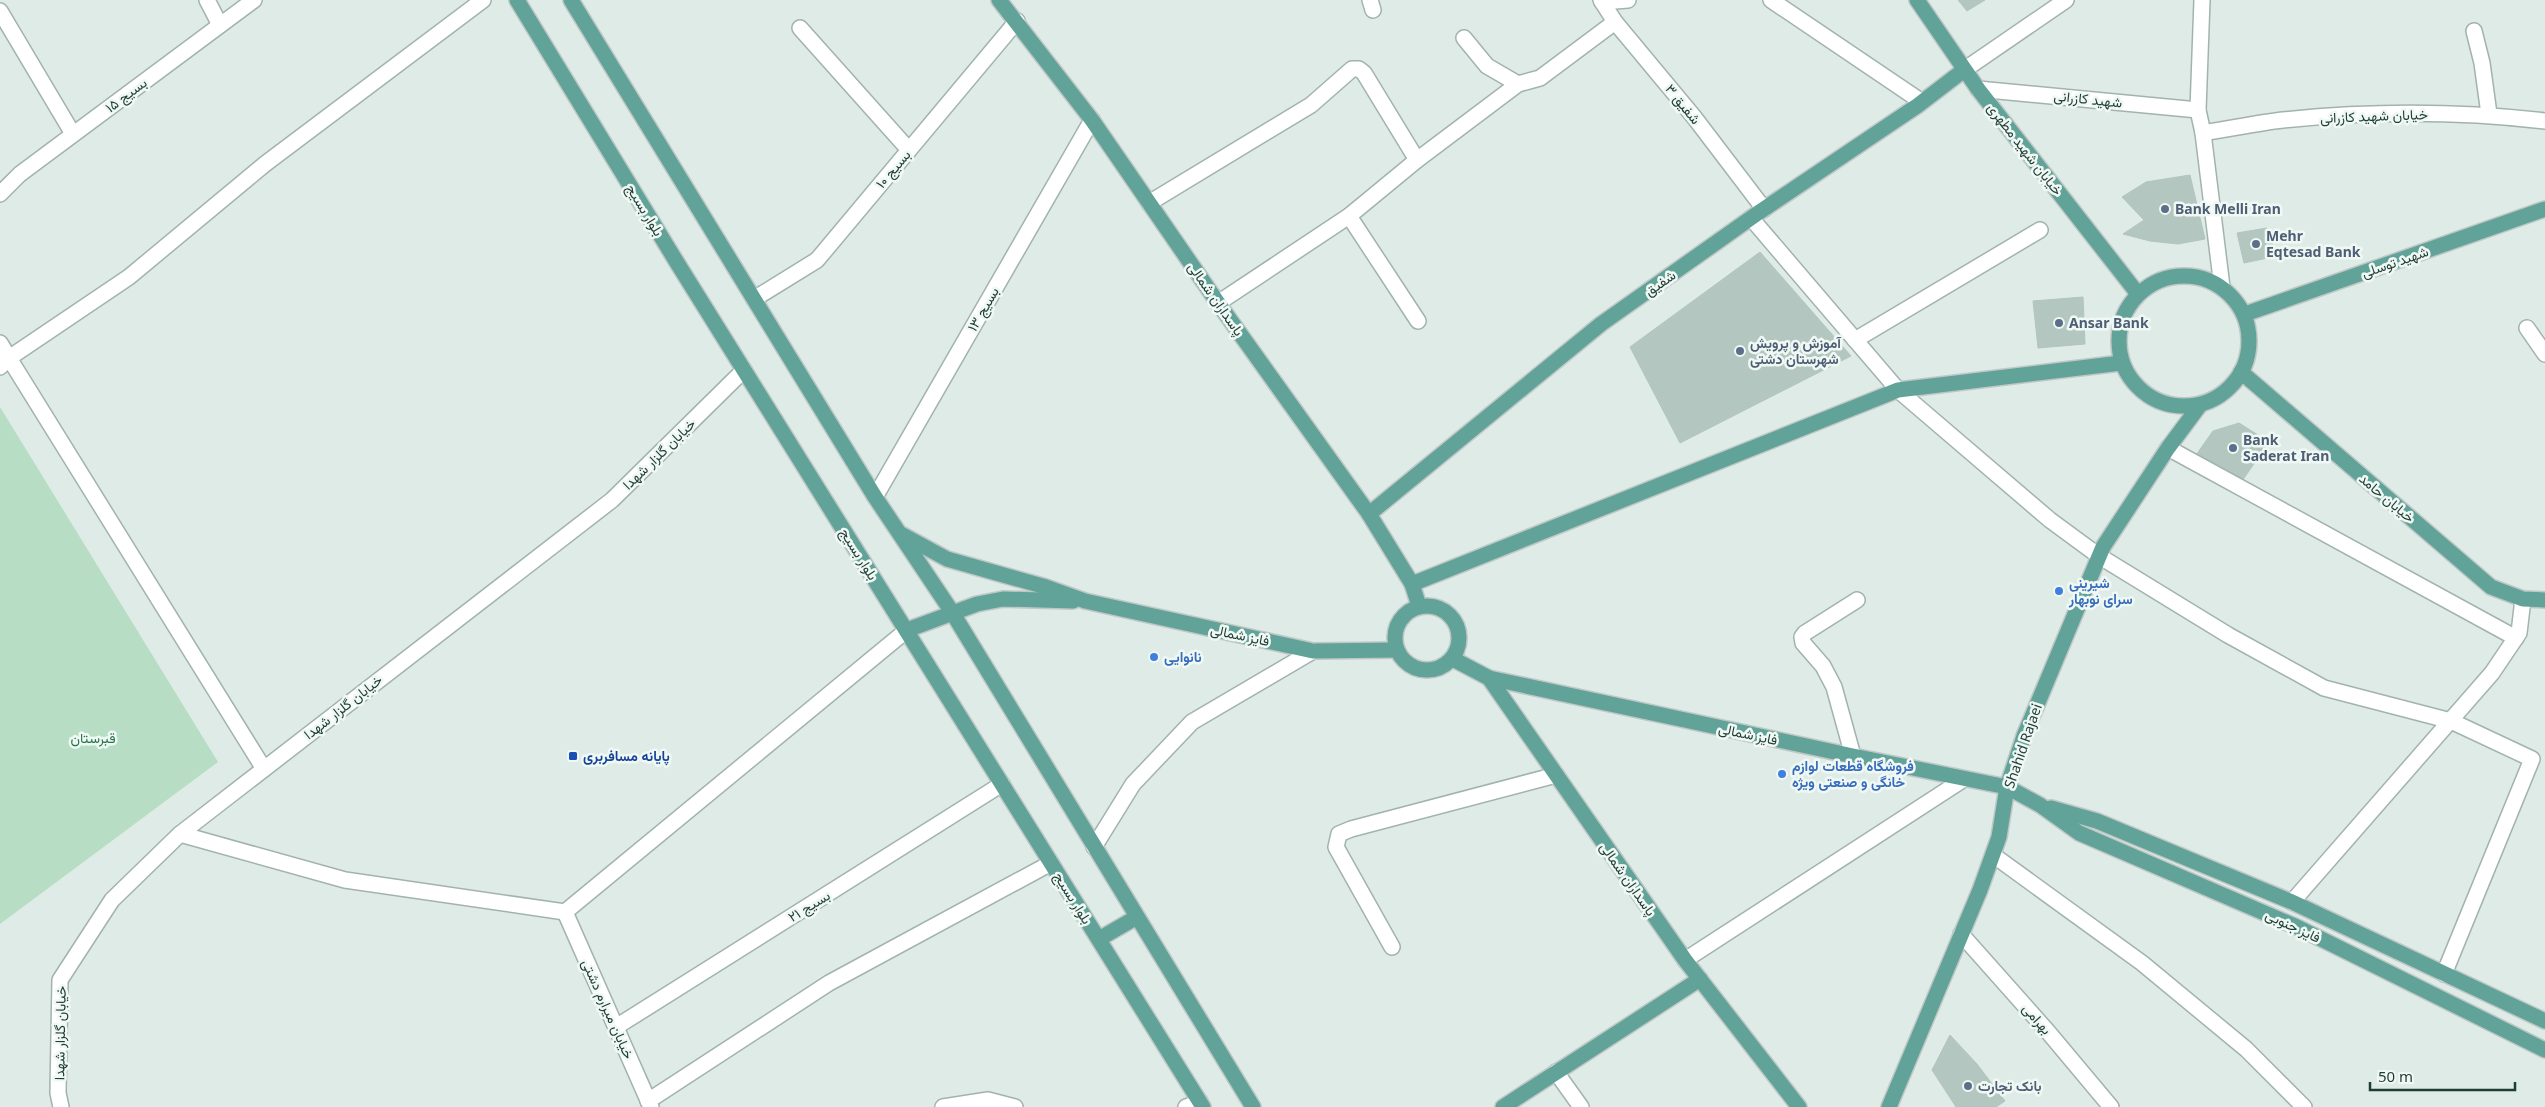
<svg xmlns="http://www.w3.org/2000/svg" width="2545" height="1107" font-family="'Noto Sans',Vazirmatn,sans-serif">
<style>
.green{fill:#b7dec4}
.building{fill:#b4c6c0;stroke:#b1c5bf}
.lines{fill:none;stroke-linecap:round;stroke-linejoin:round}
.minor-casing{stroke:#a2b3af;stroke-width:18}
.major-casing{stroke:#c0c8c7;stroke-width:18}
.minor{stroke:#fff;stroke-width:15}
.major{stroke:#61a398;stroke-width:15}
.service-dot{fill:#5c6f8a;stroke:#f0f8f4;stroke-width:2}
.shop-dot{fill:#3f7fe0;stroke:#f0f8f4;stroke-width:2}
.transit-dot{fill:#1a4fb4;stroke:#f0f8f4;stroke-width:2}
.labels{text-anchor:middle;stroke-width:5;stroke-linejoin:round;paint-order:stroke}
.street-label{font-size:14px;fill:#1f3c37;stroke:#f0f8f4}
.service-label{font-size:14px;font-weight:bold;fill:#4e5e75;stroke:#f0f8f4;text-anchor:start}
.shop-label{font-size:14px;font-weight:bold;fill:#366cbe;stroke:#f0f8f4;text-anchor:start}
.park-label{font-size:14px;fill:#27754c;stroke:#f0f8f4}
.transit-label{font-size:14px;font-weight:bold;fill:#164399;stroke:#f0f8f4;text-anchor:start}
</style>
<rect width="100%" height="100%" fill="#dfebe7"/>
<polygon class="green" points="0,407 218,762 0,924"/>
<g class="building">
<polygon points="1958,0 1985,0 1967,11"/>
<polygon points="2190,175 2205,239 2178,244 2150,241 2123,234 2144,220 2122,197 2146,182"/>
<polygon points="2267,228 2277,256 2244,263 2237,233"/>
<polygon points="1760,252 1851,356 1680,443 1630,347"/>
<polygon points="2083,297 2085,344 2038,348 2033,301"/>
<polygon points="2239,423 2269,442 2242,481 2196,455 2213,431"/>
<polygon points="1950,1035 1977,1064 2005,1101 1996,1107 1956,1107 1932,1070"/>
</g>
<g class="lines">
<defs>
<g id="minor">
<polyline points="207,0 220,25"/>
<polyline points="1370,0 1373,10"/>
<polyline points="1601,0 1615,22 1694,117 1764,209"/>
<polyline points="1771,0 1922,102"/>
<polyline points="2202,0 2198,110 2203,133 2222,287"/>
<polyline points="1602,2 1628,0"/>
<polyline points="0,11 73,134"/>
<polyline points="800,28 909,150"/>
<polyline points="2474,31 2482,63 2489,114"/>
<polyline points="1464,38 1487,66 1518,84"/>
<polyline points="1964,70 2066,0"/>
<polyline points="1978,89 2198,110"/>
<path d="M2203,133C2230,129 2256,123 2283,120C2369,111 2459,111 2545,121"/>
<polyline points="0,194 20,174 254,0"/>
<polyline points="1149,203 1311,105 1352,69 1359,69 1364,73 1417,160"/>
<polyline points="1349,216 1418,321"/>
<polyline points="1751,218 1898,390 2050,520 2099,556 2228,635 2324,688 2451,721 2532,759 2444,974"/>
<polyline points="754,299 817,260 1017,21"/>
<polyline points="1218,303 1349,216 1417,160 1518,84 1540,78 1615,22"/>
<polyline points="2527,328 2545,354"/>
<polyline points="1855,340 2040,230"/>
<polyline points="0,343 9,358 0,367"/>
<polyline points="2168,448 2516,638"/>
<polyline points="875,497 1092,120"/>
<polyline points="1853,756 1834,687 1823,666 1803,643 1802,637 1805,633 1857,600"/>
<polyline points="264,769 9,358 129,277 265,164 483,0"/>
<polyline points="180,834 345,880 565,912 907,630"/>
<polyline points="1094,847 1133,784 1192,722 1313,651"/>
<polyline points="1993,855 2142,963 2246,1049 2304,1107"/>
<polyline points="2292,902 2492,673 2519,633 2523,599"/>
<polyline points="565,912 651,1107"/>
<polyline points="1961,934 2049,1033 2111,1107"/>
<polyline points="1392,947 1336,847 1339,834 1351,829 1556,775"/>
<polyline points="1685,960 1964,779"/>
<polyline points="616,1027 1002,784"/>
<polyline points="1556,1072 1581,1107"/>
<polyline points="648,1101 829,983 1051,863"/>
<polyline points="61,1107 58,1093 60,980 112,900 180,834 612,500 744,370"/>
<polyline points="943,1107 988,1100 1015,1107"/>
<polyline points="1186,1107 1200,1102"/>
</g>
<g id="major">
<polyline points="517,0 676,261 1203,1107"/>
<polyline points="571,0 875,497 952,612 1253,1107"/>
<polyline points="999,0 1092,120 1218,303 1369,514 1412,584 1419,606"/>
<polyline points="1917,0 1978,89 2138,294"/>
<circle cx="2184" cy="341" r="65"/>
<polyline points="2245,314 2545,209"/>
<polyline points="2241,372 2491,587 2523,599 2545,600"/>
<polyline points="1369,514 1601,324 1758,213 1917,106 1964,70"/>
<polyline points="901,534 947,559 1046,587 1085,601 1313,651 1397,650"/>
<polyline points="1412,584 1898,390 2121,363"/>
<circle cx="1427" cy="638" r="32"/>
<polyline points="907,630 977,604 1003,599 1073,601"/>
<polyline points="1453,659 1489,678 1685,960 1799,1107"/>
<polyline points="1489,678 1853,756 2007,787 2040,805 2079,833 2297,927 2545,1050"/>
<polyline points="2051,808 2097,821 2292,902 2545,1021"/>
<polyline points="1099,939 1137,917"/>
<polyline points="1503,1107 1700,979"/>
<polyline points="1889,1107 1980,890 1999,837 2007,787 2024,736 2103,547 2168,448 2200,405"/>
</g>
</defs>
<use href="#minor" class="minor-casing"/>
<use href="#major" class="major-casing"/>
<use href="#minor" class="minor"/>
<use href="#major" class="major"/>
</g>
<g class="service-dot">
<circle cx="2165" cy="209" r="5"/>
<circle cx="2256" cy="244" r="5"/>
<circle cx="2059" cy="323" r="5"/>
<circle cx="1740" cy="351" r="5"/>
<circle cx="2233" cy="448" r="5"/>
<circle cx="1968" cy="1086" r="5"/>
</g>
<g class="shop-dot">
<circle cx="2059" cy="591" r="5"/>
<circle cx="1154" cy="657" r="5"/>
<circle cx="1782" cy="774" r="5"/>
</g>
<rect class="transit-dot" x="568" y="751" width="10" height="10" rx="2.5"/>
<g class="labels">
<g class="street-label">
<text transform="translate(126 95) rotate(-37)" y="5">بسیج ۱۵</text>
<text transform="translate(2088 99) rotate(6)" y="5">شهید کازرانی</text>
<text transform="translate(1683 104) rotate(51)" y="5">شفیق ۳</text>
<text transform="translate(2374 116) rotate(-2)" y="5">خیابان شهید کازرانی</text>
<text transform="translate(2025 149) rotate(52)" y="5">خیابان شهید مطهری</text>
<text transform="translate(893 169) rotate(-50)" y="5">بسیج ۱۰</text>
<text transform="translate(645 210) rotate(59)" y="5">بلوار بسیج</text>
<text transform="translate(2395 262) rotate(-19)" y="5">شهید توسلی</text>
<text transform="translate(1660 283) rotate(-35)" y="5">شفیق</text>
<text transform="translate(1216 299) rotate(55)" y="5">پاسداران شمالی</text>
<text transform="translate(983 309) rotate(-60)" y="5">بسیج ۱۳</text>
<text transform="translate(659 454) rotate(-44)" y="5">خیابان گلزار شهدا</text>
<text transform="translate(2387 498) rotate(40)" y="5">خیابان حامد</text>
<text transform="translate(859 554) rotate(58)" y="5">بلوار بسیج</text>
<text transform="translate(1240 635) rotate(12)" y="5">فایز شمالی</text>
<text transform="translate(343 707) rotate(-38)" y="5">خیابان گلزار شهدا</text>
<text transform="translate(1748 734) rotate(12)" y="5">فایز شمالی</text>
<text transform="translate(2023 746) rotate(-71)" y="5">Shahid Rajaei</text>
<text transform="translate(1628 879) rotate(55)" y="5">پاسداران شمالی</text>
<text transform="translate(1073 898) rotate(58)" y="5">بلوار بسیج</text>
<text transform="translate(809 906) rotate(-32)" y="5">بسیج ۲۱</text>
<text transform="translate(2293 926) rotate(25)" y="5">فایز جنوبی</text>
<text transform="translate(608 1009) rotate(66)" y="5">خیابان میرارم دشتی</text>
<text transform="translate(2037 1019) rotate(49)" y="5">بهرامی</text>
<text transform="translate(60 1033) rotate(-89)" y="5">خیابان گلزار شهدا</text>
</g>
<g class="service-label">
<text x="2175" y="214">Bank Melli Iran</text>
<text x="2266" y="241">Mehr<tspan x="2266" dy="16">Eqtesad Bank</tspan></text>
<text x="2069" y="328">Ansar Bank</text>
<text x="1750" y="348">آموزش و پرویش<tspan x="1750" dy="16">شهرستان دشتی</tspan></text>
<text x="2243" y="445">Bank<tspan x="2243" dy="16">Saderat Iran</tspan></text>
<text x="1978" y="1091">بانک تجارت</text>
</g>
<g class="shop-label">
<text x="2069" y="588">شیرینی<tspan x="2069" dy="16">سرای نوبهار</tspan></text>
<text x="1164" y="662">نانوایی</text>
<text x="1792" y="771">فروشگاه قطعات لوازم<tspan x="1792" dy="16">خانگی و صنعتی ویژه</tspan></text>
</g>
<g class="park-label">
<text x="93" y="743">قبرستان</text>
</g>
<g class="transit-label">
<text x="583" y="761">پایانه مسافربری</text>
</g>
</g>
<path d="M2370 1082v8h145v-8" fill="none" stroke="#1f3c37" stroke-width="2.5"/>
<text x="2378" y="1082" font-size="15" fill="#1f3c37" stroke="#f0f8f4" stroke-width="4" paint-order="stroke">50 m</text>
</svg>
